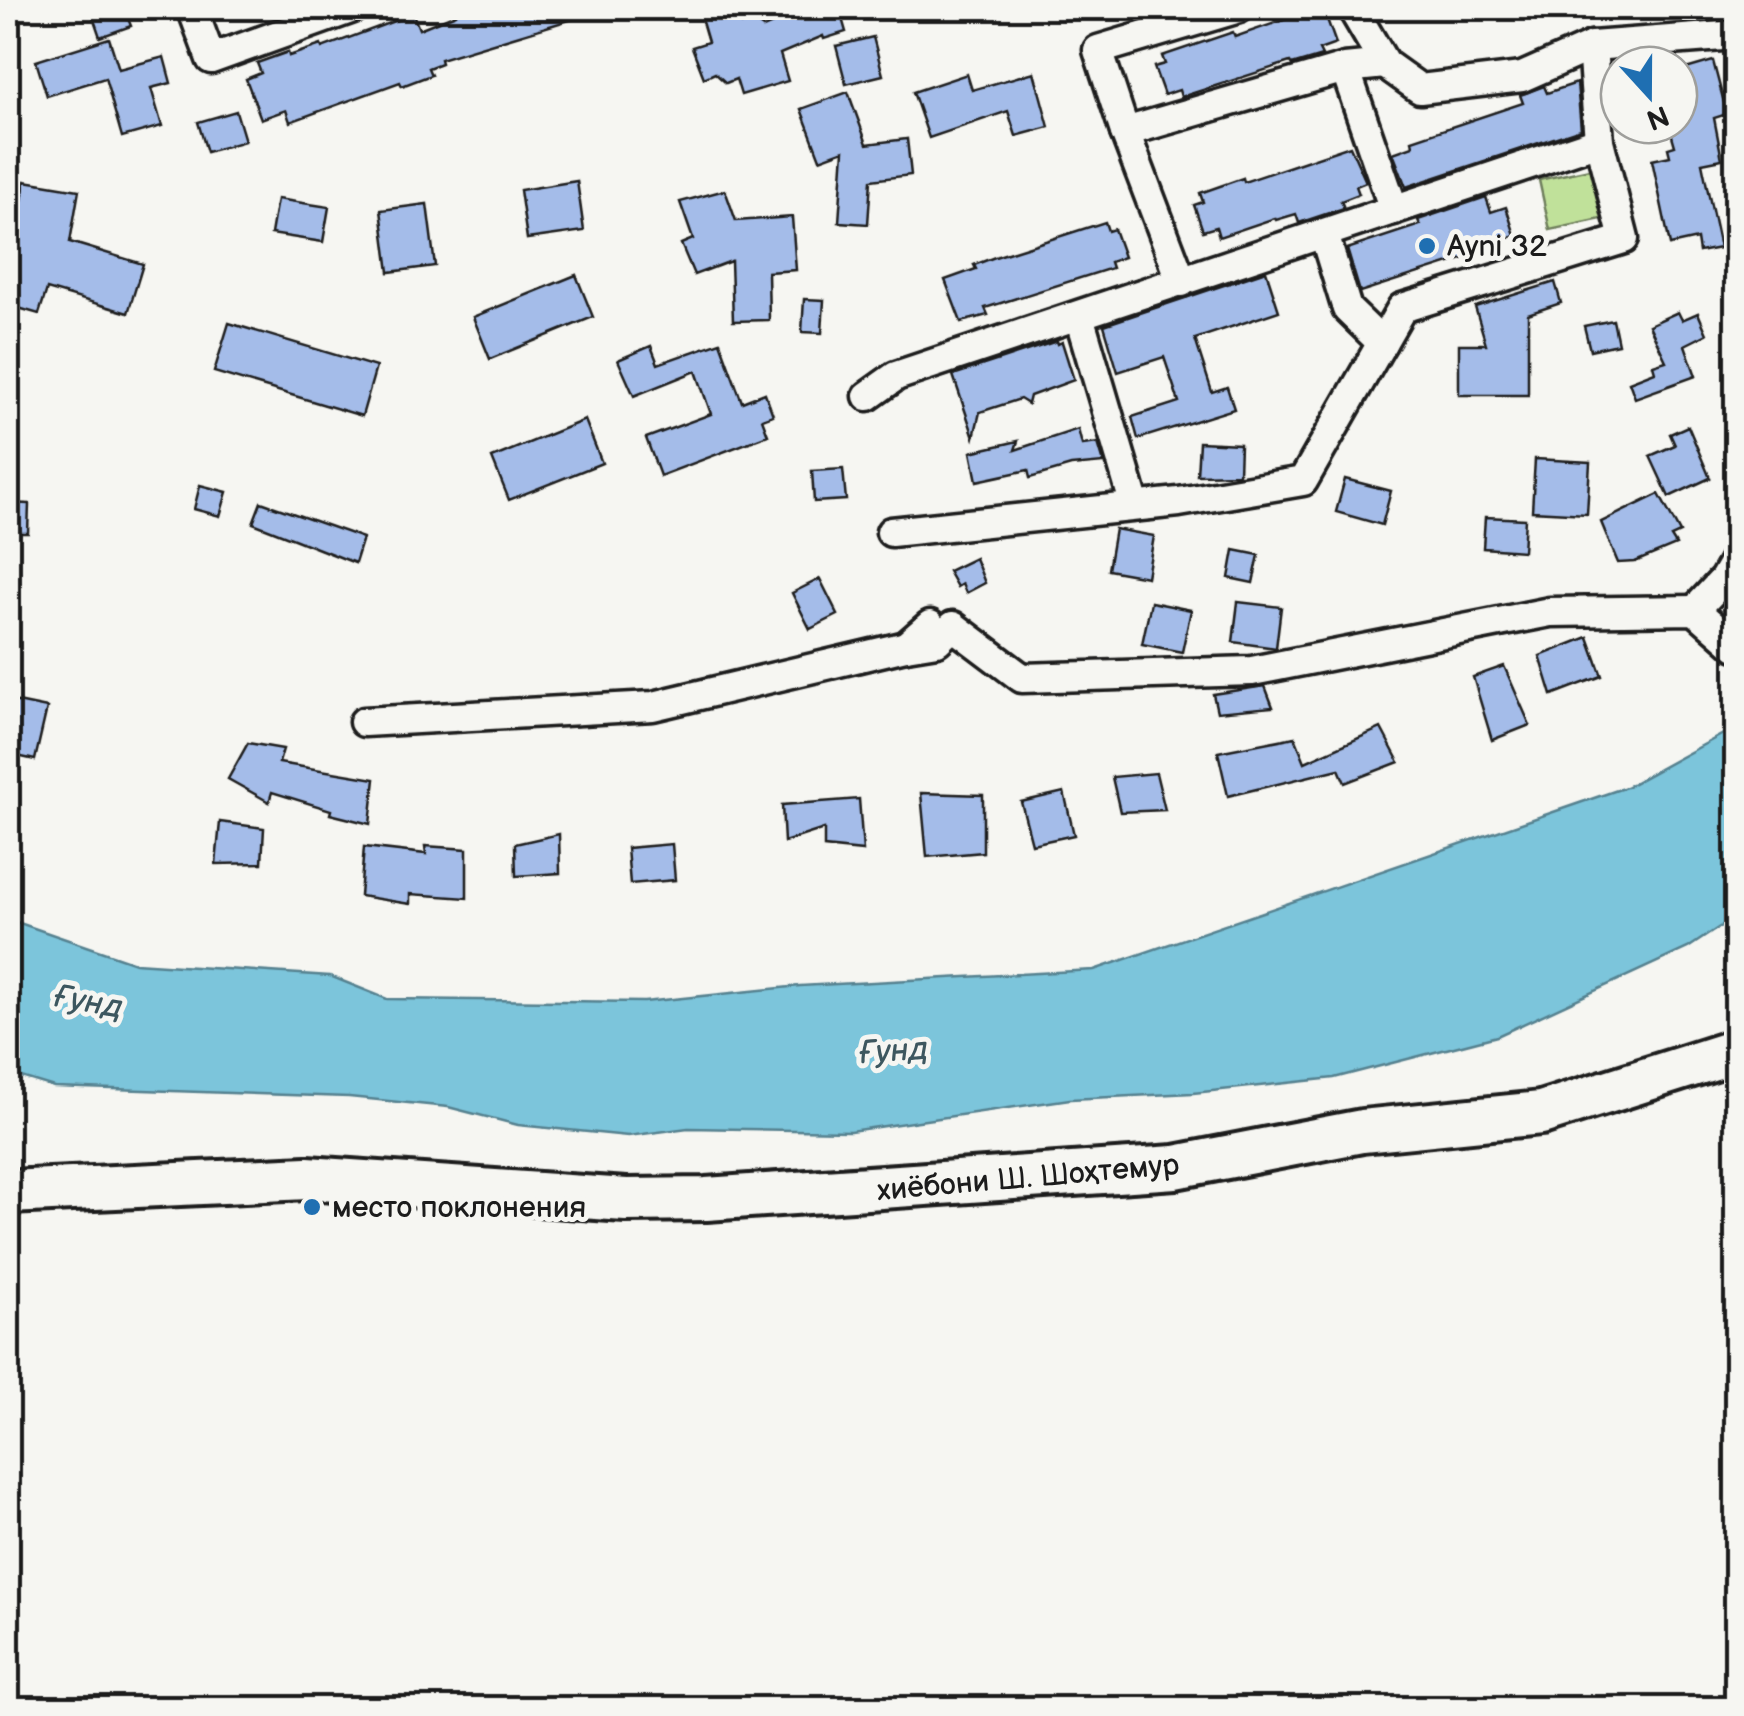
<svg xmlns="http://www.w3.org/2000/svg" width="1744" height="1716" font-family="'Balsamiq Sans',sans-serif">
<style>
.green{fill:#c0e19a;stroke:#6e7e5b;stroke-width:2.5}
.water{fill:#7bc5db;stroke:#55818f;stroke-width:2.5}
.building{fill:#a4bce9;stroke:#1c1c1c;stroke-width:2.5}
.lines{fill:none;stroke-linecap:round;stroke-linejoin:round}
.street-casing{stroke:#1c1c1c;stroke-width:35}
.primary-casing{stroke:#1c1c1c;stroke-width:50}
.street{stroke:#f6f6f2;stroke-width:28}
.primary{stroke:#f6f6f2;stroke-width:42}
.poi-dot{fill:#1f6fb2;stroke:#f6f6f2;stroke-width:4}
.labels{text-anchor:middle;stroke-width:10;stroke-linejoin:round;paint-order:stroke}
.poi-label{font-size:30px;fill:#1c1c1c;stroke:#f6f6f2;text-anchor:start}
.street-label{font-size:30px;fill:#1c1c1c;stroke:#f6f6f2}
.water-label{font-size:32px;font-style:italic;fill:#3d575f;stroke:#f6f6f2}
</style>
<rect width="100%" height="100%" fill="#f6f6f2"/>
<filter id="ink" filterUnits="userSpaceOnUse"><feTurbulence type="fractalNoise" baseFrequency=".01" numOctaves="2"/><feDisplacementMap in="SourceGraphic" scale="20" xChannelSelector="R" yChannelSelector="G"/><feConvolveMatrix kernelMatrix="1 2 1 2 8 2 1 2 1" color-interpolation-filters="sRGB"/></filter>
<g filter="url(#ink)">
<polygon class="green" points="1594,168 1606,218 1550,230 1539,180"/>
<polygon class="water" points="1736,727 1736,916 1688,948 1497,1036 1334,1078 1193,1093 1070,1099 850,1131 688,1128 628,1136 518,1125 448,1107 349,1097 54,1087 8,1073 8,919 135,963 330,976 387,999 644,1002 800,986 1094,970 1626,787"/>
<g class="building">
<polygon points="90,8 124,8 131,26 100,37"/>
<polygon points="454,8 592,8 593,13 440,59 441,63 428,68 431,75 402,86 400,82 290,122 286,110 261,119 246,79 261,73 257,63 288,52 289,56 321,45 322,48 413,14 419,29 456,14"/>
<polygon points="698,8 735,8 741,24 752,20 763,28 798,13 801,20 839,8 846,32 824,39 823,36 780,54 788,81 741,95 736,79 726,83 715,73 704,78 692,47 708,42"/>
<polygon points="1318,8 1323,8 1336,44 1319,50 1322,56 1292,65 1290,62 1181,97 1179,90 1164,95 1154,67 1165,64 1162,56 1233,32 1235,37"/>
<polygon points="873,37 883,75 846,84 836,46"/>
<polygon points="109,38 119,69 164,57 171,83 151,88 162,126 122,137 105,78 47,96 36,61"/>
<polygon points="1713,61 1727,114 1714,118 1722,159 1702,163 1720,248 1699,252 1697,239 1670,245 1652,160 1670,156 1668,148 1675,146 1669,125 1679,125 1679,71"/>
<polygon points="1034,72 1049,127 1016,136 1008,111 929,138 913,92 967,74 972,90"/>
<polygon points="1577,83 1581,129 1406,187 1393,153 1413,146 1412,140 1523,103 1520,95 1544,86 1547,93"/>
<polygon points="848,92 867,144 907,139 911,175 871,180 868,224 839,222 844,150 820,159 801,109"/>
<polygon points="236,111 245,141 207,152 198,122"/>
<polygon points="1350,146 1366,182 1356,186 1359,194 1341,201 1344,208 1299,223 1296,214 1276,220 1275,218 1219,237 1216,227 1203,231 1194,205 1203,202 1200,193 1243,178 1244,182"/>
<polygon points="25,181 79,190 70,242 143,264 128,313 47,289 39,314 8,305 8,223 18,226"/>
<polygon points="577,181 584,231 527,239 520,190"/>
<polygon points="725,190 736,221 792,217 796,270 768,272 769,320 733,321 731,261 694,275 681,244 693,239 680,202"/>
<polygon points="1486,197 1491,212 1506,207 1515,235 1504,239 1506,245 1360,292 1347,249 1420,225 1418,220"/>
<polygon points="277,199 329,207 323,242 271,234"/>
<polygon points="427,204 435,266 389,272 381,210"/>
<polygon points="1105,222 1108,231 1114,229 1124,257 1110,262 1112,268 985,308 988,315 961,322 945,280 976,269 974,265 995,257"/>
<polygon points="1266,271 1279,311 1195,339 1212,392 1227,387 1234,409 1138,439 1132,417 1179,402 1164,357 1118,372 1104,325"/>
<polygon points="576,275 593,317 490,359 473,317"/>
<polygon points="1555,282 1561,303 1528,314 1528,395 1459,395 1459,344 1486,344 1475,307"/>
<polygon points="804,299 824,300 822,333 802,332"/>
<polygon points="1678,312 1682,320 1698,313 1707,334 1685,345 1696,376 1635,398 1629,382 1655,372 1653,365 1666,361 1649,325"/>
<polygon points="1613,320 1618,344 1590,350 1584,326"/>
<polygon points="229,323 376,367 362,416 214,372"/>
<polygon points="1057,341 1058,344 1062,342 1074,380 1030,396 1028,404 1020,399 980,412 974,437 953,375"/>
<polygon points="720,342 742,402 765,393 773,415 762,419 768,435 660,476 646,438 711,414 696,371 634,396 618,360 651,346 658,364"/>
<polygon points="585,420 602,463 509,500 492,458"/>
<polygon points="1688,426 1710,478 1669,497 1650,456 1675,445 1670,434"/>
<polygon points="1078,429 1082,445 1098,443 1104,463 1071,466 1030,478 1028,470 977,481 971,452 1018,441 1015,450"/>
<polygon points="1199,442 1240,444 1239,474 1197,475"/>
<polygon points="1535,459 1590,462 1587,514 1532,511"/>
<polygon points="843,469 846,500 814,502 812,471"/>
<polygon points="1345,479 1391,491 1382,525 1336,512"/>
<polygon points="200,485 227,492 220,516 194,509"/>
<polygon points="1659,494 1680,533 1671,537 1676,545 1635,562 1618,563 1601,522"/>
<polygon points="261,502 363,538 355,563 253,523"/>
<polygon points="8,503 29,504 28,533 8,533"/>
<polygon points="1485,517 1525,519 1523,551 1483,548"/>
<polygon points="1115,529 1154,536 1147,577 1108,570"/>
<polygon points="1234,550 1259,555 1253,583 1229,578"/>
<polygon points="975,558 985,583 966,593 962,584 957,587 948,571"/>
<polygon points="820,579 838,615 810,629 792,593"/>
<polygon points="1151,602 1191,610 1182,652 1142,644"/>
<polygon points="1238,602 1281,607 1276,648 1233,642"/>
<polygon points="1588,637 1602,676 1552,695 1540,656"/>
<polygon points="1504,666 1530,725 1492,740 1473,677"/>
<polygon points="1265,686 1273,707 1217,712 1213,694"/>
<polygon points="8,700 47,708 35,760 8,754"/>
<polygon points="1381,728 1399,762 1345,783 1339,769 1228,796 1218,752 1295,737 1305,762"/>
<polygon points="248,743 283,749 279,763 375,779 370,824 330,814 331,810 272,792 269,802 228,779"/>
<polygon points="1156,773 1165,810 1120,812 1112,777"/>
<polygon points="1064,792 1074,835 1032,844 1021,802"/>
<polygon points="921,793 983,795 983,852 927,857"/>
<polygon points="859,799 863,851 824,847 824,829 784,842 782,805"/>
<polygon points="220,822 264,828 262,863 216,864"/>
<polygon points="559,834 560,873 516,876 515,844"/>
<polygon points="672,844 675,880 630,884 627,848"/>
<polygon points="425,846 467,849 467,898 410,894 410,904 360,896 364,847 426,854"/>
</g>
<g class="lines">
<defs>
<g id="street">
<polyline points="192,8 211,59 353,8"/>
<polyline points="1352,8 1385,64 1420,89 1522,77 1592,46 1736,35"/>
<polyline points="1345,68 1394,210"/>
<polyline points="1125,132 1345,68 1385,64"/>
<polyline points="1324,234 1347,309 1382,343"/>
<polyline points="1182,282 1125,132 1098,50 1239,8"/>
<polyline points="1079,316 1135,506"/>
<polyline points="868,396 896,376 1599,141"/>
<polyline points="891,532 1179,502 1303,481 1402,308 1624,239 1599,141 1592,46"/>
<polyline points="1695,610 1724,579 1736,558"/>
<polyline points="930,625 906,646 937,641 953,626 1022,678 1252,671 1550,612 1695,610 1736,646"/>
<polyline points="364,722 653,706 906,646"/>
</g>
<polyline id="primary" points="8,1192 307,1178 626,1200 706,1199 1175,1167 1362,1131 1541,1113 1736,1051"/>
</defs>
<use href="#street" class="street-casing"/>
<use href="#primary" class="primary-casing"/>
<use href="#street" class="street"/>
<use href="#primary" class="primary"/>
</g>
</g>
<g class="poi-dot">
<circle cx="1427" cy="246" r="10"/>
<circle cx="312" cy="1207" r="10"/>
</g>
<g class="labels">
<g class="poi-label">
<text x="1447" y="256">Ayni 32</text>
<text x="332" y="1217">место поклонения</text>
</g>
<g class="street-label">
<text transform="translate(1028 1177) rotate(-5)" y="10">хиёбони Ш. Шоҳтемур</text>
</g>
<g class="water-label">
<text transform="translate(88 1001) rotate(10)" y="11">Ғунд</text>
<text transform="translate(893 1050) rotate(-4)" y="11">Ғунд</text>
</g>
</g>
<rect width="1744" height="1716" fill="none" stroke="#f6f6f2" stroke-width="40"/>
<rect x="20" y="20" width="1704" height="1676" fill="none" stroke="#1c1c1c" stroke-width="4" filter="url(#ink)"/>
<g transform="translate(1649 95) rotate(159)"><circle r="48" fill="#f6f6f2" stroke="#9f9f9c" stroke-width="2.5"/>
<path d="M0-8L18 38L0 25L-18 38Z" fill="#1f6fb2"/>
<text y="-15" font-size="28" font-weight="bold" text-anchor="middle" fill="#1c1c1c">N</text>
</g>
</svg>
